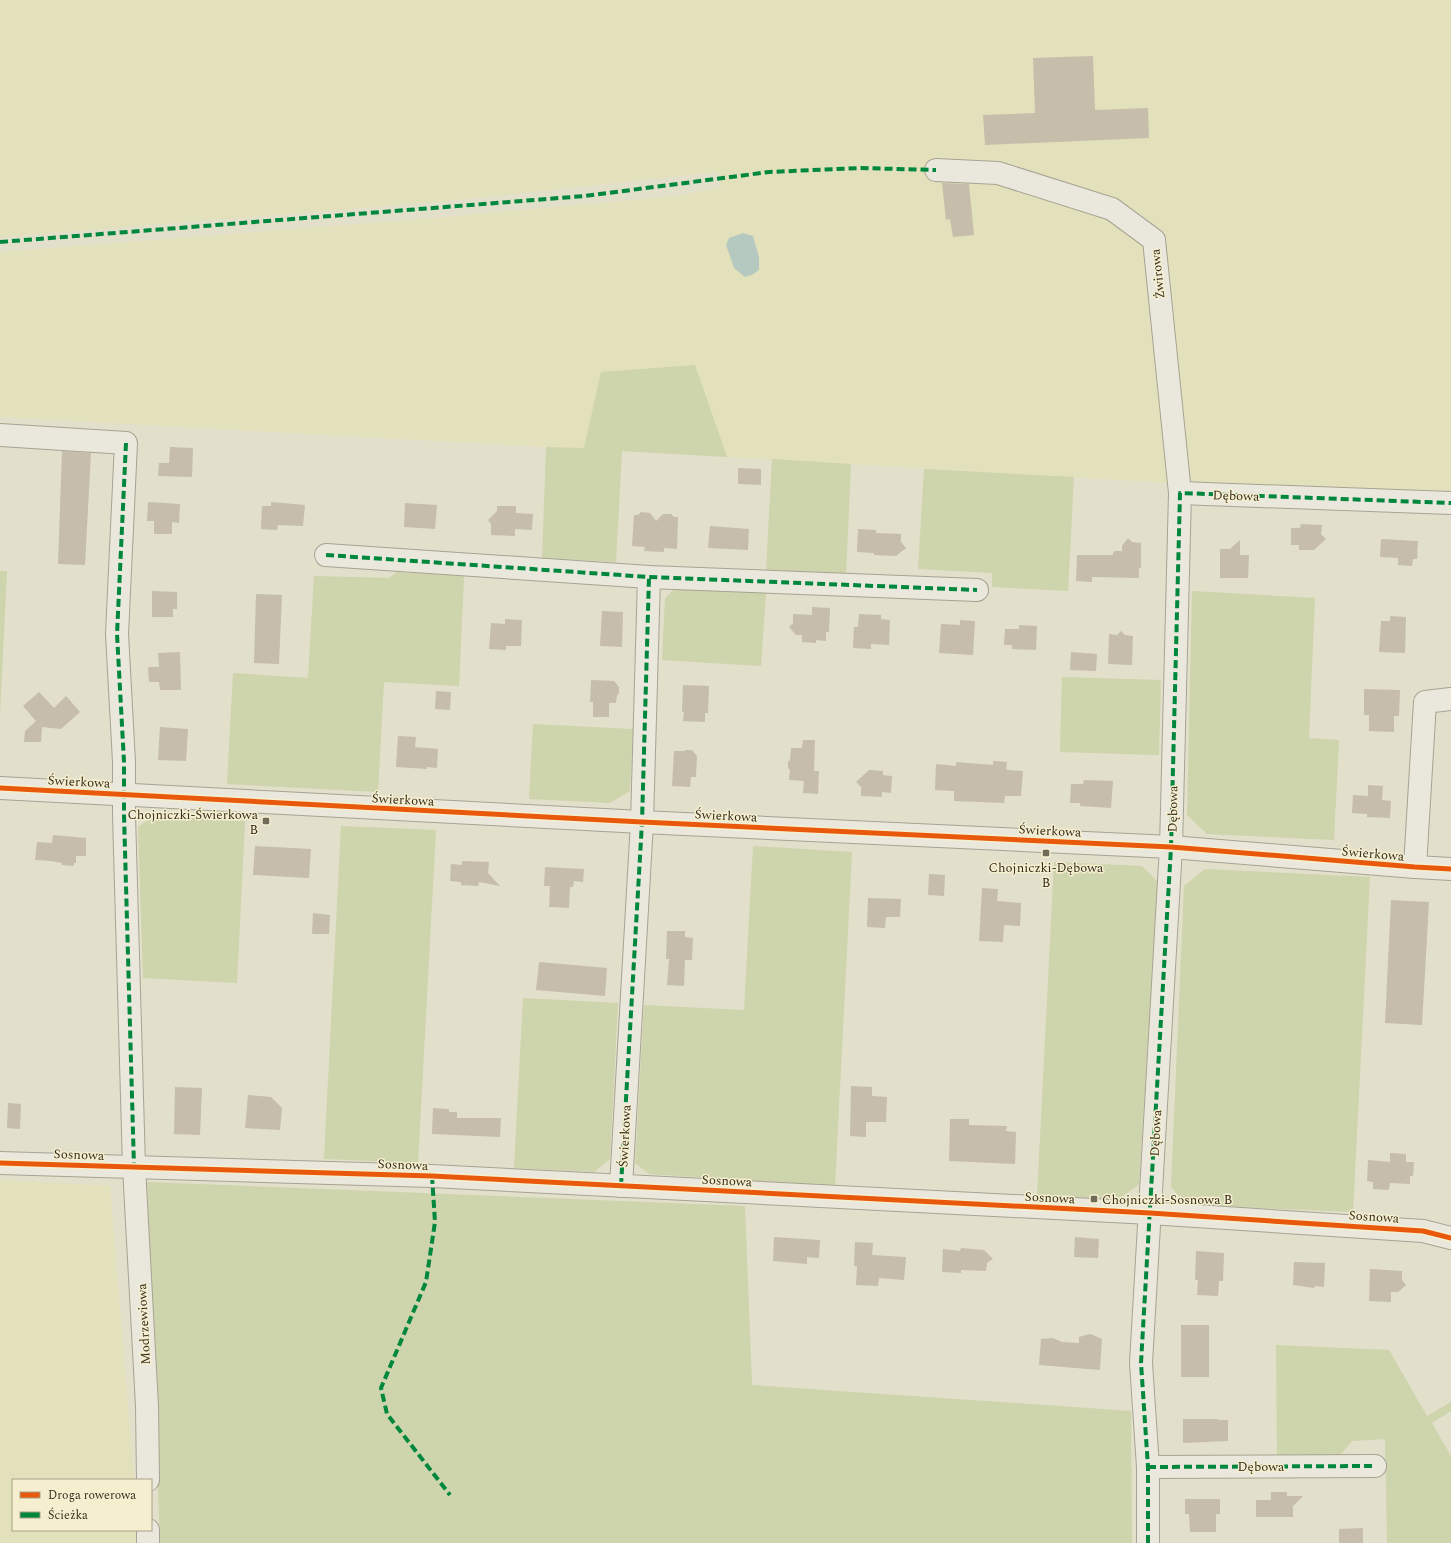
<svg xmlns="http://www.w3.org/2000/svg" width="1451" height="1543" font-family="Spectral,serif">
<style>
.farmland{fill:#e3e1bb}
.green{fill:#ced4ac}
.water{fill:#b6c9c0}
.building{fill:#c6bdab}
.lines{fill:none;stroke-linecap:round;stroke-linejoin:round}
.minor-casing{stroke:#a7a394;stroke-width:24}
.minor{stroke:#eae8dc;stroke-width:22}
.quiet{stroke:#00873e;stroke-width:4;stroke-dasharray:8 4;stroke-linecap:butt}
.cycleway-casing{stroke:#f5efd0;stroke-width:8}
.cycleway{stroke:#e8590c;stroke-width:5}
.poi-dot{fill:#726b5a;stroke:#f5efd0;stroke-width:1.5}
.labels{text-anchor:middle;stroke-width:3;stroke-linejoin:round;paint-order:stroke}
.street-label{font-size:13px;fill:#362c1d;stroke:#f5efd0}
.poi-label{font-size:13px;fill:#362c1d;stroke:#f5efd0;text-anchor:end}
</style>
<rect width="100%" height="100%" fill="#e2dfca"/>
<g class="farmland">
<polygon points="0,0 1451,0 1451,491 1191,485 1175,398 1171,483 727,457 695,365 601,372 584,449 0,417 0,252 434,218 666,197 721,188 718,172 437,202 0,237"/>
<polygon points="0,1180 110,1186 134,1480 13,1480 13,1530 138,1530 139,1543 0,1543"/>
</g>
<g class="green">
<polygon points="695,365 727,457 622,451 616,562 542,558 546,447 584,448 601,372"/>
<polygon points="772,459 851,464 846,574 766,570"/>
<polygon points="924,469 1074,477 1068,591 992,587 992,573 918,569"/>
<polygon points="0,571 7,571 0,714"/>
<polygon points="397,572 464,576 459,686 384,682 378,792 227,784 233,673 308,678 314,576 389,578"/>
<polygon points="678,586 766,592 761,666 662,660 665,598"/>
<polygon points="1192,591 1315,598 1309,738 1339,740 1334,840 1207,834 1187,815"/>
<polygon points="1062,677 1161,680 1159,755 1060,752"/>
<polygon points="533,724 633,729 630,791 610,803 529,799"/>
<polygon points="154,816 245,821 237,983 143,978 138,827"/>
<polygon points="341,826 436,830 418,1163 324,1159"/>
<polygon points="753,846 852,852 835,1186 649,1174 635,1163 644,1005 744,1010"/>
<polygon points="1054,862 1142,866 1158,882 1139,1184 1117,1201 1037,1197"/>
<polygon points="1205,869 1370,877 1353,1212 1187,1205 1171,1187 1184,886"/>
<polygon points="523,998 618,1003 610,1159 594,1172 514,1168"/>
<polygon points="147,1182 745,1206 752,1385 1131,1411 1132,1543 160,1543"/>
<polygon points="1276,1345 1389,1350 1427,1416 1451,1402 1451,1411 1432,1423 1451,1456 1451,1543 1387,1543 1385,1439 1352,1441 1338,1458 1277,1456"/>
</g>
<polygon class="water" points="743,233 753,236 759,257 759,270 752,275 745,277 734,268 726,245 729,238"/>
<g class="building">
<polygon points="1093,56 1095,110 1148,108 1149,138 985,145 983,115 1035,113 1033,58"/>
<polygon points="942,183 969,184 974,235 953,237 950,219 946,220"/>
<polygon points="170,447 193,448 192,477 158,476 159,463 169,463"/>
<polygon points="62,451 91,453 85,565 58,564"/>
<polygon points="738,468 761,469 761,485 738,484"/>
<polygon points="148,502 180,504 179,523 172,522 172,534 154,534 154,521 147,521"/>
<polygon points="271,502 305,505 303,526 278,525 277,530 261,529 262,506 271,506"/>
<polygon points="405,503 437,505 435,529 404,527"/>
<polygon points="497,506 516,506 516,513 533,514 532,530 515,529 515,536 491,535 491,524 488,520 497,511"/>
<polygon points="641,512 650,513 656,521 663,514 671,514 674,517 678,517 677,549 664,548 664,552 644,551 645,547 632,546 634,515 638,515"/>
<polygon points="1301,524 1322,525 1321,534 1326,539 1314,550 1299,550 1299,545 1291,545 1291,528 1300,528"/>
<polygon points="710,526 749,529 748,550 708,548"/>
<polygon points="858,529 876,530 876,533 901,534 901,542 906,548 896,556 874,555 874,553 857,552"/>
<polygon points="1128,538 1132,542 1141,543 1141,568 1139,568 1139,578 1092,577 1092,582 1076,581 1077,555 1113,555 1113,553 1115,551 1122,551 1122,546"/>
<polygon points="1381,539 1418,541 1417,559 1413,559 1412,566 1398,565 1398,558 1380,557"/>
<polygon points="1240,540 1240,555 1249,555 1248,578 1220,578 1220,549 1230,549"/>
<polygon points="152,591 177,592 177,609 173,609 173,617 152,617"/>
<polygon points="256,594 282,595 279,664 254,663"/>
<polygon points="812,607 830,608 829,632 826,632 826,641 816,640 816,643 802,642 802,635 796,635 789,627 793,623 793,614 812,615"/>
<polygon points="602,611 623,612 622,647 600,646"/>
<polygon points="859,614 881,615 881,619 890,620 889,645 871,644 871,649 853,648 854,627 858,627"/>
<polygon points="1390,616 1406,617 1405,653 1379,652 1381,621 1390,621"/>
<polygon points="505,619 522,620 521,646 506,646 506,650 489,649 491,623 505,624"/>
<polygon points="960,620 975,621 973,655 939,653 941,624 960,625"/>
<polygon points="1019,625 1037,626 1036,650 1012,649 1012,645 1004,645 1005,629 1019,629"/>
<polygon points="1121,631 1125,635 1133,636 1132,665 1108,664 1109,634 1117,635"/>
<polygon points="180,652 181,690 160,690 159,682 149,682 148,667 159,667 158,653"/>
<polygon points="1071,652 1097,654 1096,671 1070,670"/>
<polygon points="591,680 614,681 619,687 619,693 617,695 616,703 609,703 609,717 593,717 593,702 590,702"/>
<polygon points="683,685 709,686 708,713 705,713 705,722 683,721 684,712 682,712"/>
<polygon points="1364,689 1400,690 1399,716 1394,716 1394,732 1369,731 1369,715 1364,715"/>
<polygon points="436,691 451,692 450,710 435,709"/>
<polygon points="39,692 54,708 66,696 80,712 61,729 42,727 41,742 24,742 25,731 36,721 23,706"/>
<polygon points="160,727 188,729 186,761 158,760"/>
<polygon points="398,736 416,737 415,747 438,749 437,768 427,767 427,769 396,767"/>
<polygon points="803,740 815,740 814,771 819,771 818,794 803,793 804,781 789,780 790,770 788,768 788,762 790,760 791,748 802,748"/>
<polygon points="686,750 692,750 697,756 696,777 691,777 690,787 672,786 674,751 684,751"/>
<polygon points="993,761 1007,762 1006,769 1008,770 1023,771 1021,796 1005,796 1004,803 954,801 954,791 935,790 936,764 956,766 956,762 993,765"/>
<polygon points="869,770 883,771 883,775 892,776 891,793 882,792 882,797 861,796 861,787 856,782"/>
<polygon points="1084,780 1113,781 1111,808 1080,806 1080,803 1070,803 1071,784 1083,784"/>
<polygon points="1368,785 1383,786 1382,800 1391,801 1390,818 1367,817 1367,814 1352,813 1353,795 1368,796"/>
<polygon points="53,835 86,838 86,856 76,856 76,863 74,863 74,866 62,865 62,863 51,861 35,860 37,842 52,843"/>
<polygon points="255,846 311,849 309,878 253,875"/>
<polygon points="462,861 489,862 488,873 500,886 479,882 478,886 461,885 461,882 450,881 451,864 462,865"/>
<polygon points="545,867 584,869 583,882 574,881 573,887 570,887 569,908 549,907 550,886 544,886"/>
<polygon points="929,874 945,875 944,896 928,895"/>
<polygon points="982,888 998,889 997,901 1021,903 1020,926 1004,925 1003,942 979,941"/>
<polygon points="868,898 901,899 900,917 886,917 885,928 867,927"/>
<polygon points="1391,900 1429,902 1422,1025 1385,1023"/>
<polygon points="313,913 330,915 329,934 312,934"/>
<polygon points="667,931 685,931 685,937 693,938 692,960 685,960 684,986 667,985 669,959 666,959"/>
<polygon points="539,962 607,968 605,996 536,990"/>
<polygon points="851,1086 872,1087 872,1096 887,1097 886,1122 866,1122 866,1137 850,1136"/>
<polygon points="175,1087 202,1088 200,1135 174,1134"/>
<polygon points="248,1095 271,1097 282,1108 280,1130 245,1128"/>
<polygon points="8,1103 21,1104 20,1129 7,1128"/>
<polygon points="433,1108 449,1109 449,1112 457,1112 457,1118 501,1118 500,1137 432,1134"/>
<polygon points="950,1119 969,1119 969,1125 1007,1126 1006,1131 1016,1132 1015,1164 949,1161"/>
<polygon points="1390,1153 1406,1154 1406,1162 1414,1162 1413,1176 1410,1176 1410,1184 1390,1183 1389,1190 1373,1189 1373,1182 1367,1181 1368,1160 1390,1162"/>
<polygon points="774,1237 820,1240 819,1258 807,1257 807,1264 773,1261"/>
<polygon points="1075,1237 1099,1239 1098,1258 1074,1257"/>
<polygon points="855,1242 873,1243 872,1255 906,1257 904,1280 879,1278 878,1286 856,1285 857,1266 854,1266"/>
<polygon points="961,1248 984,1250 993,1259 987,1263 986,1271 961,1270 961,1273 942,1272 943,1249 960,1251"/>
<polygon points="1196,1251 1224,1253 1223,1281 1219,1281 1218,1296 1197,1295 1198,1280 1195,1280"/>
<polygon points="1294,1262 1325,1263 1324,1287 1315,1286 1314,1288 1293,1285"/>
<polygon points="1370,1269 1402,1271 1402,1280 1406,1285 1398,1292 1391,1292 1391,1302 1369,1301"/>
<rect x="1181" y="1325" width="28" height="52"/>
<polygon points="1089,1334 1093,1335 1102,1339 1100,1370 1039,1365 1041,1339 1053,1338 1062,1342 1079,1343 1079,1337"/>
<polygon points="1183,1419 1218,1419 1218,1420 1228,1420 1228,1441 1183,1443"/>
<polygon points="1271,1492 1287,1492 1287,1496 1303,1496 1293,1506 1293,1517 1256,1517 1256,1500 1271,1500"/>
<polygon points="1185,1499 1220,1499 1220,1514 1216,1514 1216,1532 1190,1532 1189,1514 1185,1514"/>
<polygon points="1363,1528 1363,1543 1339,1543 1339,1529"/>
</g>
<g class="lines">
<defs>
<g id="minor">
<polyline points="936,170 998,173 1112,209 1154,240 1180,493 1171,847 1141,1363 1148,1467 1148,1543"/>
<polyline points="0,435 126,443 117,634 124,762 124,815 134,1167 147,1406 148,1480"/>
<polyline points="1180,493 1451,503"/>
<polyline points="326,555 649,577 977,590"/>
<polyline points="0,788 642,822 1171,847 1415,867 1451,869"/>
<polyline points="1415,867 1425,702 1451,699"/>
<polyline points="0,1163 432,1176 1150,1213 1423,1231 1451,1238"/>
<polyline points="621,1186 642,822 649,577"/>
<polyline points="1148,1467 1375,1466"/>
<polyline points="148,1530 148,1543"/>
</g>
</defs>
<use href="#minor" class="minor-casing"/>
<use href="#minor" class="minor"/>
<g class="quiet">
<polyline points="0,242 585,196 769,172 860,168 936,170"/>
<polyline points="126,443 117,634 124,762 124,815 134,1167"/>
<polyline points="326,555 649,577 977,590"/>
<polyline points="432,1176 435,1222 426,1282 381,1388 387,1414 450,1495"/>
<polyline points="621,1186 642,822 649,577"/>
<polyline points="1148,1467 1375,1466"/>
<polyline points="1148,1543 1148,1467 1141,1363 1171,847 1180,493 1451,503"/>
</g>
<defs>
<g id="cycleway">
<polyline points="0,788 642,822 1171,847 1415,867 1451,869"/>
<polyline points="0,1163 432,1176 1150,1213 1423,1231 1451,1238"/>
</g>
</defs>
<use href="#cycleway" class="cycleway-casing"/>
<use href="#cycleway" class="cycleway"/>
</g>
<g class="poi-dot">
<rect x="262" y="817" width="8" height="8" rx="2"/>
<rect x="1042" y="849" width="8" height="8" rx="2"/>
<rect x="1090" y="1195" width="8" height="8" rx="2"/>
</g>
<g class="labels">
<g class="street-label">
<text transform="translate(1157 274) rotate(-96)" y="5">Żwirowa</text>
<text transform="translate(1236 495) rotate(2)" y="5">Dębowa</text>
<text transform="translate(79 781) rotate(3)" y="5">Świerkowa</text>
<text transform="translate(403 799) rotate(3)" y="5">Świerkowa</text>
<text transform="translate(1172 809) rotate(-89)" y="5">Dębowa</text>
<text transform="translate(726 815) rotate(3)" y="5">Świerkowa</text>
<text transform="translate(1050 830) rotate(3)" y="5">Świerkowa</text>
<text transform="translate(1373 853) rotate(5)" y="5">Świerkowa</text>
<text transform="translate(1155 1133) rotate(-87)" y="5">Dębowa</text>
<text transform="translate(624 1136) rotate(-87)" y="5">Świerkowa</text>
<text transform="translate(79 1154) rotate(2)" y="5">Sosnowa</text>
<text transform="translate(403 1164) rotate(2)" y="5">Sosnowa</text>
<text transform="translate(727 1180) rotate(3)" y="5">Sosnowa</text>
<text transform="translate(1050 1197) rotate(3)" y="5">Sosnowa</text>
<text transform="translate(1374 1216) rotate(4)" y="5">Sosnowa</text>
<text transform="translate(143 1324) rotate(-93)" y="5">Modrzewiowa</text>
<text x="1261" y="1471">Dębowa</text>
</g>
<g class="poi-label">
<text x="258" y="819">Chojniczki-Świerkowa<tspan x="258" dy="15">B</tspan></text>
<text x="1046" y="872" text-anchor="middle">Chojniczki-Dębowa<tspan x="1046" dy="15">B</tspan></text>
<text x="1102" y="1204" text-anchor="start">Chojniczki-Sosnowa B</text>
</g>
</g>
<rect x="12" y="1479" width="140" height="52" fill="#f5efd0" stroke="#a9a188"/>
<rect x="20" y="1492" width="20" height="6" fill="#e8590c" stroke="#a9a188"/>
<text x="48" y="1499" font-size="12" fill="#362c1d">Droga rowerowa</text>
<rect x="20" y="1512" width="20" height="6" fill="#00873e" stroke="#a9a188"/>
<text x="48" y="1519" font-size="12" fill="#362c1d">Ścieżka</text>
</svg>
